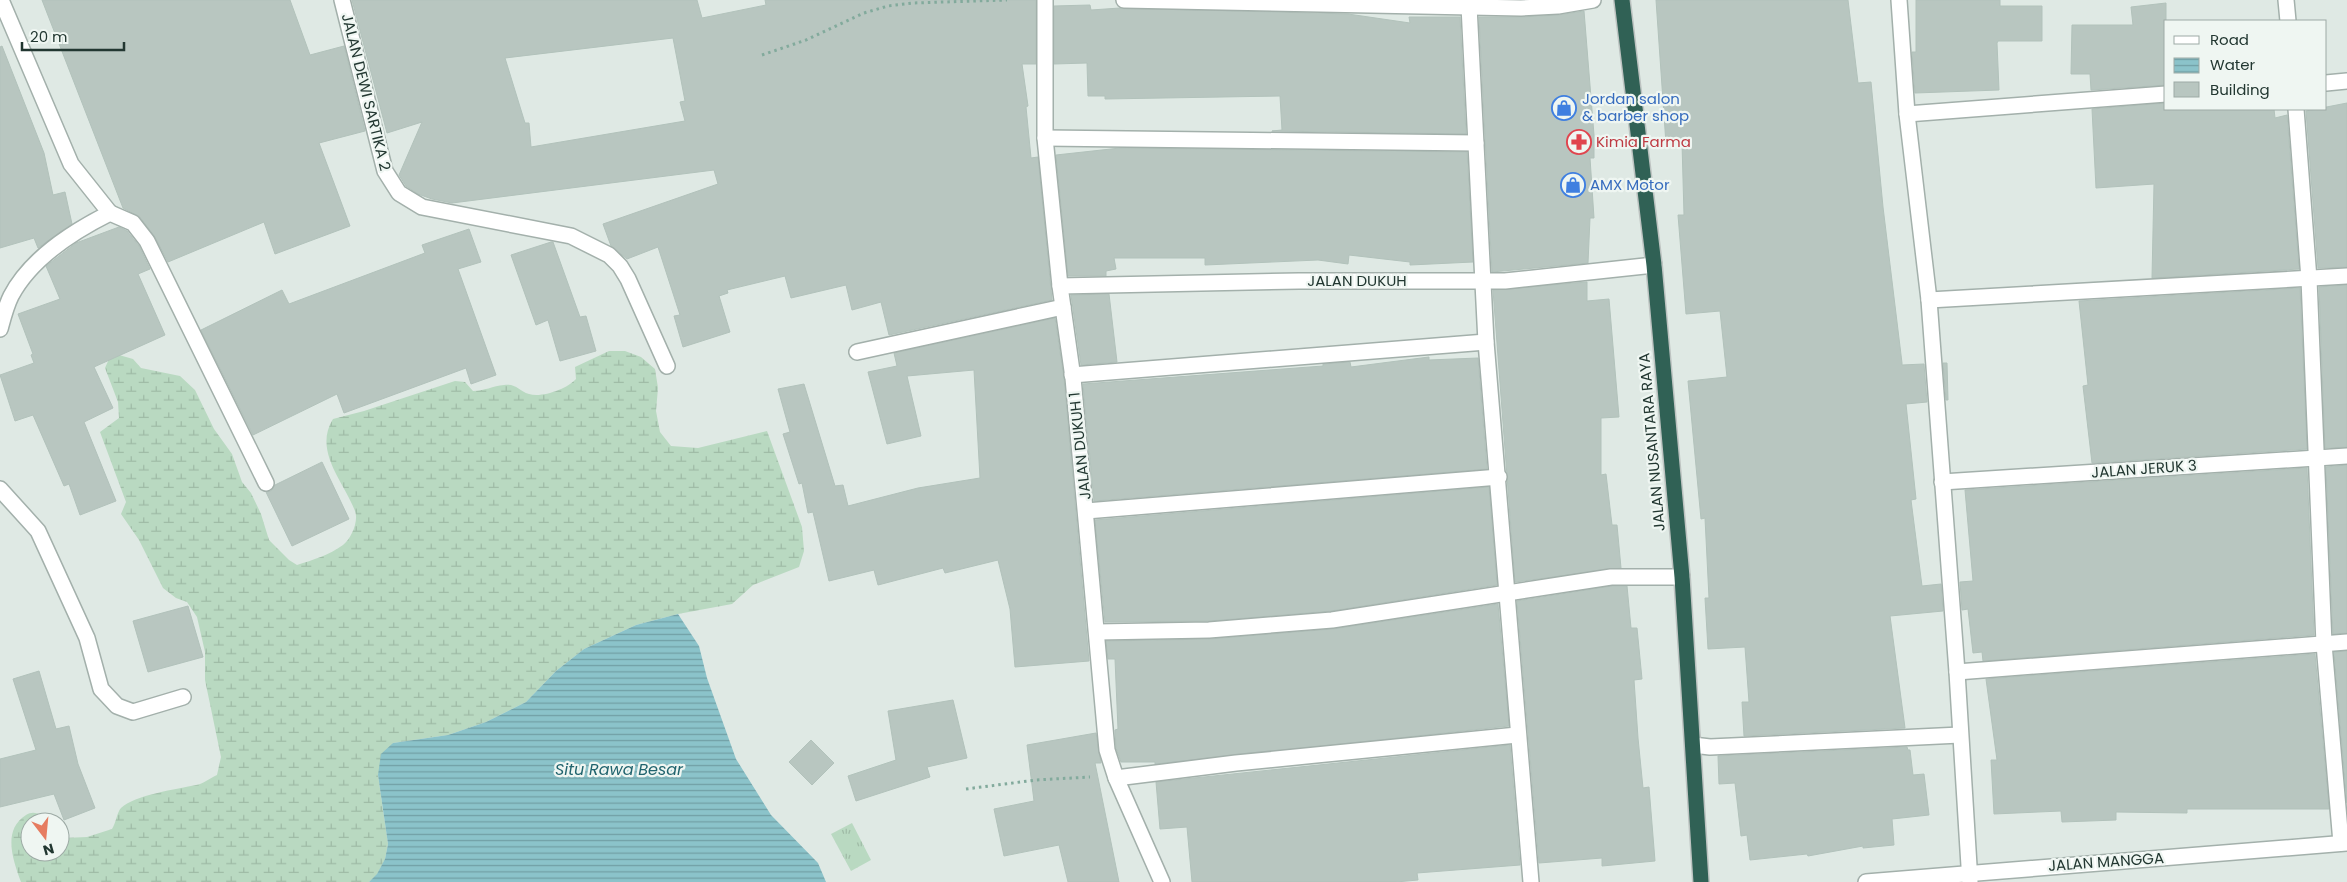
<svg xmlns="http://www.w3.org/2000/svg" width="2347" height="882" font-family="Poppins,sans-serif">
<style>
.grass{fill:url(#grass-tufts)}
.wetland{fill:url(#wetland-marsh)}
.water{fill:url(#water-rules)}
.building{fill:#b8c6c0;stroke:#b2c2bb;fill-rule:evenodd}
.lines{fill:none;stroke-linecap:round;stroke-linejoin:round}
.minor-casing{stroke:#a3b0ab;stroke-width:18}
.highway-casing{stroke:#bdc3c1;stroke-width:18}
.path{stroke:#82aa9c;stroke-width:3;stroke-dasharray:2.5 4;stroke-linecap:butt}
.minor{stroke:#fff;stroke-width:15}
.highway{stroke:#306155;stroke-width:15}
.labels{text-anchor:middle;stroke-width:4.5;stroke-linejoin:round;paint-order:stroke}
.street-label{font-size:15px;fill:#223731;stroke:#eff6f2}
.shop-label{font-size:15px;fill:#366cbe;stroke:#eff6f2;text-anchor:start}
.health-label{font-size:15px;fill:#be3a42;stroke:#eff6f2;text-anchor:start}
.water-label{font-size:16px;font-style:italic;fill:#21646e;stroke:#eff6f2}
</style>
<defs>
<pattern id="grass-tufts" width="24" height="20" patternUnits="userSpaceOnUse" patternTransform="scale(1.25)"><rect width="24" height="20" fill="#b9d9c1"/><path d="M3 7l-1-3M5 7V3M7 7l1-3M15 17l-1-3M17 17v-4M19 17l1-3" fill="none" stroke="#9fbba6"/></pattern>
<pattern id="wetland-marsh" width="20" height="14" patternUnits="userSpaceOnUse" patternTransform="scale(1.25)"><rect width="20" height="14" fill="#b9d9c1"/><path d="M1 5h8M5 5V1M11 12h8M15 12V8" fill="none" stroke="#9fbba6"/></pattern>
<pattern id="water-rules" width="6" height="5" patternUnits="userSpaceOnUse" patternTransform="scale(1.25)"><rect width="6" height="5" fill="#8bc3ca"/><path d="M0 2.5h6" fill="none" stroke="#719fa5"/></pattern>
</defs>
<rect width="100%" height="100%" fill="#dfe9e4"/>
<polygon class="grass" points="852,823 871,860 851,871 831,834"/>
<path class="wetland" d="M609,351H625L641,357L655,369L658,388L656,411L660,432L671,446L698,448L767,431L802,527L804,551L799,567L753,585L732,604L678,614L636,625L584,649L556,671L526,702L486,722L448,735L393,743L378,775L388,844L385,859L377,875L369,882H21C13,860 2,830 26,815C35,809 43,816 49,822H30V852H60V833L64,838L87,837L112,829C116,823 117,812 121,808C134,795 178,789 196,785C203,784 210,778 217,775L221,757L205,680V652L197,617L187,602L176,598L163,588L139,540L121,514L126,502L100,432L119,418L118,402L105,368L109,359L119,355L133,359L141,368L180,376L195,390L214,429L232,454L242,482L251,493L261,514L269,540L289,560L297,565C313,560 329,555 343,545C351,539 359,521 355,511C344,482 313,451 333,419L364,411L455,381L465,382L473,391C484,391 493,386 504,385C516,383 519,391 529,394C542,398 567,389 576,379L575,367Z"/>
<polygon class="water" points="678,614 699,646 707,678 736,759 771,815 818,863 826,882 369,882 377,874 385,859 388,844 378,775 381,754 393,743 448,735 486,722 526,702 556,671 584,649 636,625"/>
<g class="building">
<polygon points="42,0 290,0 310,55 344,46 365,131 319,143 350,226 275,254 264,222 168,262 155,237 140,217 123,208"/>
<path d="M352,0H697L702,18L766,5L765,0H1036V64H1022L1028,106L1026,107L1031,158L1038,157L1052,300L889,335L881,302L852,310L846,285L791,298L785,276L727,290L728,293L719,296L730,332L683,347L674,316L680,315L658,247L627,259L611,246L603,224L718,184L714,170L452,203L432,199L418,194L406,186L399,175L422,122L387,133ZM673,38L685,101L680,102L685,121L531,147L529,123H525L505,58Z"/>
<polygon points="1656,0 1848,0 1858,83 1871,82 1883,207 1902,363 1902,365 1924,364 1927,402 1906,404 1916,499 1911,500 1922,586 1941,584 1943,611 1890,616 1905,728 1744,736 1742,702 1749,702 1745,647 1708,649 1705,598 1709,598 1705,518 1701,519 1688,381 1727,377 1720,311 1686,314 1678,215 1684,215 1682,143 1666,144"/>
<polygon points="1916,0 2000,0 2000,6 2042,6 2042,41 1998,41 1997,43 1999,90 1915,93 1912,52 1916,52"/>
<polygon points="2166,3 2166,85 2091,90 2090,74 2071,74 2072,25 2133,25 2131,7"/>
<polygon points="1090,5 1091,10 1120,8 1348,14 1410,23 1409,17 1460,17 1466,134 1272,131 1282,130 1280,96 1105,99 1105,96 1088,96 1087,63 1054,64 1054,6"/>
<polygon points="1584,11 1594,135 1594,158 1590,158 1594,218 1590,218 1588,263 1492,272 1479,17 1522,17 1558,15"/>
<polygon points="2,46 44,153 53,195 65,192 72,224 38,248 34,238 0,248 0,47"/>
<polygon points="2166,103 2166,109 2274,109 2275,118 2287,115 2299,269 2152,278 2154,184 2096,188 2092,109"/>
<polygon points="2347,103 2347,267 2318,268 2306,111"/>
<polygon points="1120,148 1467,152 1473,262 1410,265 1410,262 1349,255 1348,264 1318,260 1205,265 1205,258 1114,258 1116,269 1106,271 1106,276 1068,276 1056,155"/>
<polygon points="119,227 127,231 139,246 150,269 138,274 165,335 94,367 113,408 84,422 116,501 80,515 69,484 64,486 33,415 15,421 0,375 34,363 31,355 33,354 18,314 60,299 46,266 76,243"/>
<polygon points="469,229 481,262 458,269 496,375 471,384 466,368 344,413 337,394 253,435 201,330 282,290 289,304 425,253 422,245"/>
<polygon points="551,242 553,242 580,317 586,316 596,351 560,361 548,320 536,325 511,255"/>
<polygon points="1587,282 1587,301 1609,299 1619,417 1601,418 1601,475 1606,474 1612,525 1617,525 1621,568 1515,582 1493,290"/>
<polygon points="2347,285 2347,447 2325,448 2319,287"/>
<polygon points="2300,288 2307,449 2092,463 2083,386 2088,385 2079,301"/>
<polygon points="1109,294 1117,362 1081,365 1071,295"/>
<polygon points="1055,318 1064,379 1089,661 1015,667 1010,609 998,560 945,573 943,568 878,585 874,570 829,581 813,512 808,513 802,483 799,484 783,434 790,432 778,389 804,384 835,486 843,485 848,506 918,488 980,478 974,370 907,376 921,436 887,444 868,372 897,366 894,353"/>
<polygon points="1429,357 1429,360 1478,358 1487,469 1094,501 1083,384 1323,366 1323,364 1350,362 1351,367"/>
<polygon points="1943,363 1947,363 1948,400 1946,400"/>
<polygon points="322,462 349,519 292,546 266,492 271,491 275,485"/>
<polygon points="2347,465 2347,633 2333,634 2326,467"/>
<polygon points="2307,468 2314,635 1983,661 1982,652 1973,653 1968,609 1962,610 1960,582 1973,581 1965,490"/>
<polygon points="1489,487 1497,585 1331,611 1209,621 1105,622 1095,520"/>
<polygon points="1612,586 1627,586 1631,628 1637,628 1642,679 1634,680 1638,738 1643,788 1649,787 1655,861 1602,866 1602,858 1539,863 1517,601"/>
<polygon points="1498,604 1509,726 1155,764 1155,762 1121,762 1116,748 1115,730 1118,729 1115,659 1108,659 1106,641 1210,639 1333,629"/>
<polygon points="188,606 203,657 148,672 133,621"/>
<polygon points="2347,651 2347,803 2334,652"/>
<polygon points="2315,654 2329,809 2187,809 2187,813 2116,812 2116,820 2062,822 2061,811 1994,814 1991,760 1997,760 1986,679"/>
<polygon points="39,671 56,729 69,726 78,764 95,808 64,820 54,794 0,807 0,759 36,750 13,679"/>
<polygon points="953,700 967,758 927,767 930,777 856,801 848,776 896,760 888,711"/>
<polygon points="1096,733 1101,763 1095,763 1119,882 1068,882 1059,845 1004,856 994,809 1034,801 1027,745"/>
<polygon points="811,740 834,763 812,785 789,762"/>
<polygon points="1510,745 1520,865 1417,873 1418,880 1396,882 1192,882 1187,827 1160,829 1156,782"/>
<polygon points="1907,747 1908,750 1910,750 1913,775 1924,774 1929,815 1892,819 1894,845 1863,848 1863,846 1808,856 1807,854 1750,860 1747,835 1741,836 1735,783 1719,784 1718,756"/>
</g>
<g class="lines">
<defs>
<g id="minor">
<polyline points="342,0 385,171 399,193 422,207 571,236 609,255 620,266 628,279 667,366"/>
<polyline points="1045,0 1045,138 1060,286 1073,378 1107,750 1116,778 1162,882"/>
<polyline points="1124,0 1521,8 1558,6 1593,0"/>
<polyline points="1899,0 1907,114 1929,300 1957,672 1970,882"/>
<polyline points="2286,0 2288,21"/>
<polyline points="1469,6 1486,342 1531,882"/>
<polyline points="2326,83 2347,81"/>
<polyline points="2296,109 2309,279 2324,644 2341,843"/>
<polyline points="1907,114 2166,94"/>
<polyline points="1045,138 1476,143"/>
<polyline points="110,213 133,223 147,241 266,483"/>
<polyline points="1060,286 1299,281 1505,281 1654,265"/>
<polyline points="1929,300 2347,276"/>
<path d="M0,329C3,318 6,306 11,296C31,258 72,232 110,213L71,164L1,0"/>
<polyline points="857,352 1063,307"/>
<polyline points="1072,375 1486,342"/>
<polyline points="1942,482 2347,456"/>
<polyline points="0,489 38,531 87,638 101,689 117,706 133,712 183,697"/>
<polyline points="1086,511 1499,477"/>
<polyline points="1097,632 1209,630 1332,620 1611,577 1682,577"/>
<polyline points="1957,672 2347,642"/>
<polyline points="1693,745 1710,747 1960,735"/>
<polyline points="1116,778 1236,763 1517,735"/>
<polyline points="1866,882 2347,843"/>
</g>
<polyline id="highway" points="1622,0 1654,265 1682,577 1701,882"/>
</defs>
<use href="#minor" class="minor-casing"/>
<use href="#highway" class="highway-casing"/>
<g class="path">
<polyline points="762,55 806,40 864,13 888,6 913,3 1007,0"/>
<polyline points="966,789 1036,780 1090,777"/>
</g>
<use href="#minor" class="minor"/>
<use href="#highway" class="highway"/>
</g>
<defs>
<symbol id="shop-ring" viewBox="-11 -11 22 22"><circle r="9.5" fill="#eff6f2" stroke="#3f7fe0" stroke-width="1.5"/><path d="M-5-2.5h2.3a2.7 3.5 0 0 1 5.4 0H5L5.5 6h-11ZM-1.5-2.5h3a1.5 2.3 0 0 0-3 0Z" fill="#3f7fe0"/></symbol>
<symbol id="pharmacy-ring" viewBox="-11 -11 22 22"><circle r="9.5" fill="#eff6f2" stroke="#e0444e" stroke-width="1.5"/><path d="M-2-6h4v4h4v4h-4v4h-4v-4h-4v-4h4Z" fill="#e0444e"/></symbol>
</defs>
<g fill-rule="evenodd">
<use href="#shop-ring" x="1550" y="94" width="28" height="28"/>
<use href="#pharmacy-ring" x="1565" y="128" width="28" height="28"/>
<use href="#shop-ring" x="1559" y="171" width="28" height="28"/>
</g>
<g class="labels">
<g class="street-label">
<text transform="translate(366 92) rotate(76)" y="5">JALAN DEWI SARTIKA 2</text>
<text x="1357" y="286">JALAN DUKUH</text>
<text transform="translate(1652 442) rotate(-95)" y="5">JALAN NUSANTARA RAYA</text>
<text transform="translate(1080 446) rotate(-96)" y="5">JALAN DUKUH 1</text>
<text transform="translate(2144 469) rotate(-4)" y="5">JALAN JERUK 3</text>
<text transform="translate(2106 862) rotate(-4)" y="5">JALAN MANGGA</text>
</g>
<g class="shop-label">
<text x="1582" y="104">Jordan salon<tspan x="1582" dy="17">&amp; barber shop</tspan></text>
<text x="1590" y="190">AMX Motor</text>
</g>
<g class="health-label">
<text x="1596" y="147">Kimia Farma</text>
</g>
<g class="water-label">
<text x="619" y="775">Situ Rawa Besar</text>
</g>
</g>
<rect x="2164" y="20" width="162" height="90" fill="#eff6f2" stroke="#9daaa5"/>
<rect x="2174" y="36" width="25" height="8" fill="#ffffff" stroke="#9daaa5"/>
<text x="2210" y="45" font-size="15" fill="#223731">Road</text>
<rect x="2174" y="58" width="25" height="15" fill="url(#water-rules)" stroke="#9daaa5"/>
<text x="2210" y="70" font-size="15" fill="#223731">Water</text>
<rect x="2174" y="82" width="25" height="15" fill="#b8c6c0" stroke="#9daaa5"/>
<text x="2210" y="95" font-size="15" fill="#223731">Building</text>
<g transform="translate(45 837) rotate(164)"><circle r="24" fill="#eff6f2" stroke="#9daaa5"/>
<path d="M0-4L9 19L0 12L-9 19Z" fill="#e67c60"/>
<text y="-8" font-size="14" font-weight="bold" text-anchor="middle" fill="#223731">N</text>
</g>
<path d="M22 42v8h102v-8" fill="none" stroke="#223731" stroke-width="2.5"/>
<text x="30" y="42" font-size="15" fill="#223731" stroke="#eff6f2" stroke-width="4" paint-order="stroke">20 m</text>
</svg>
